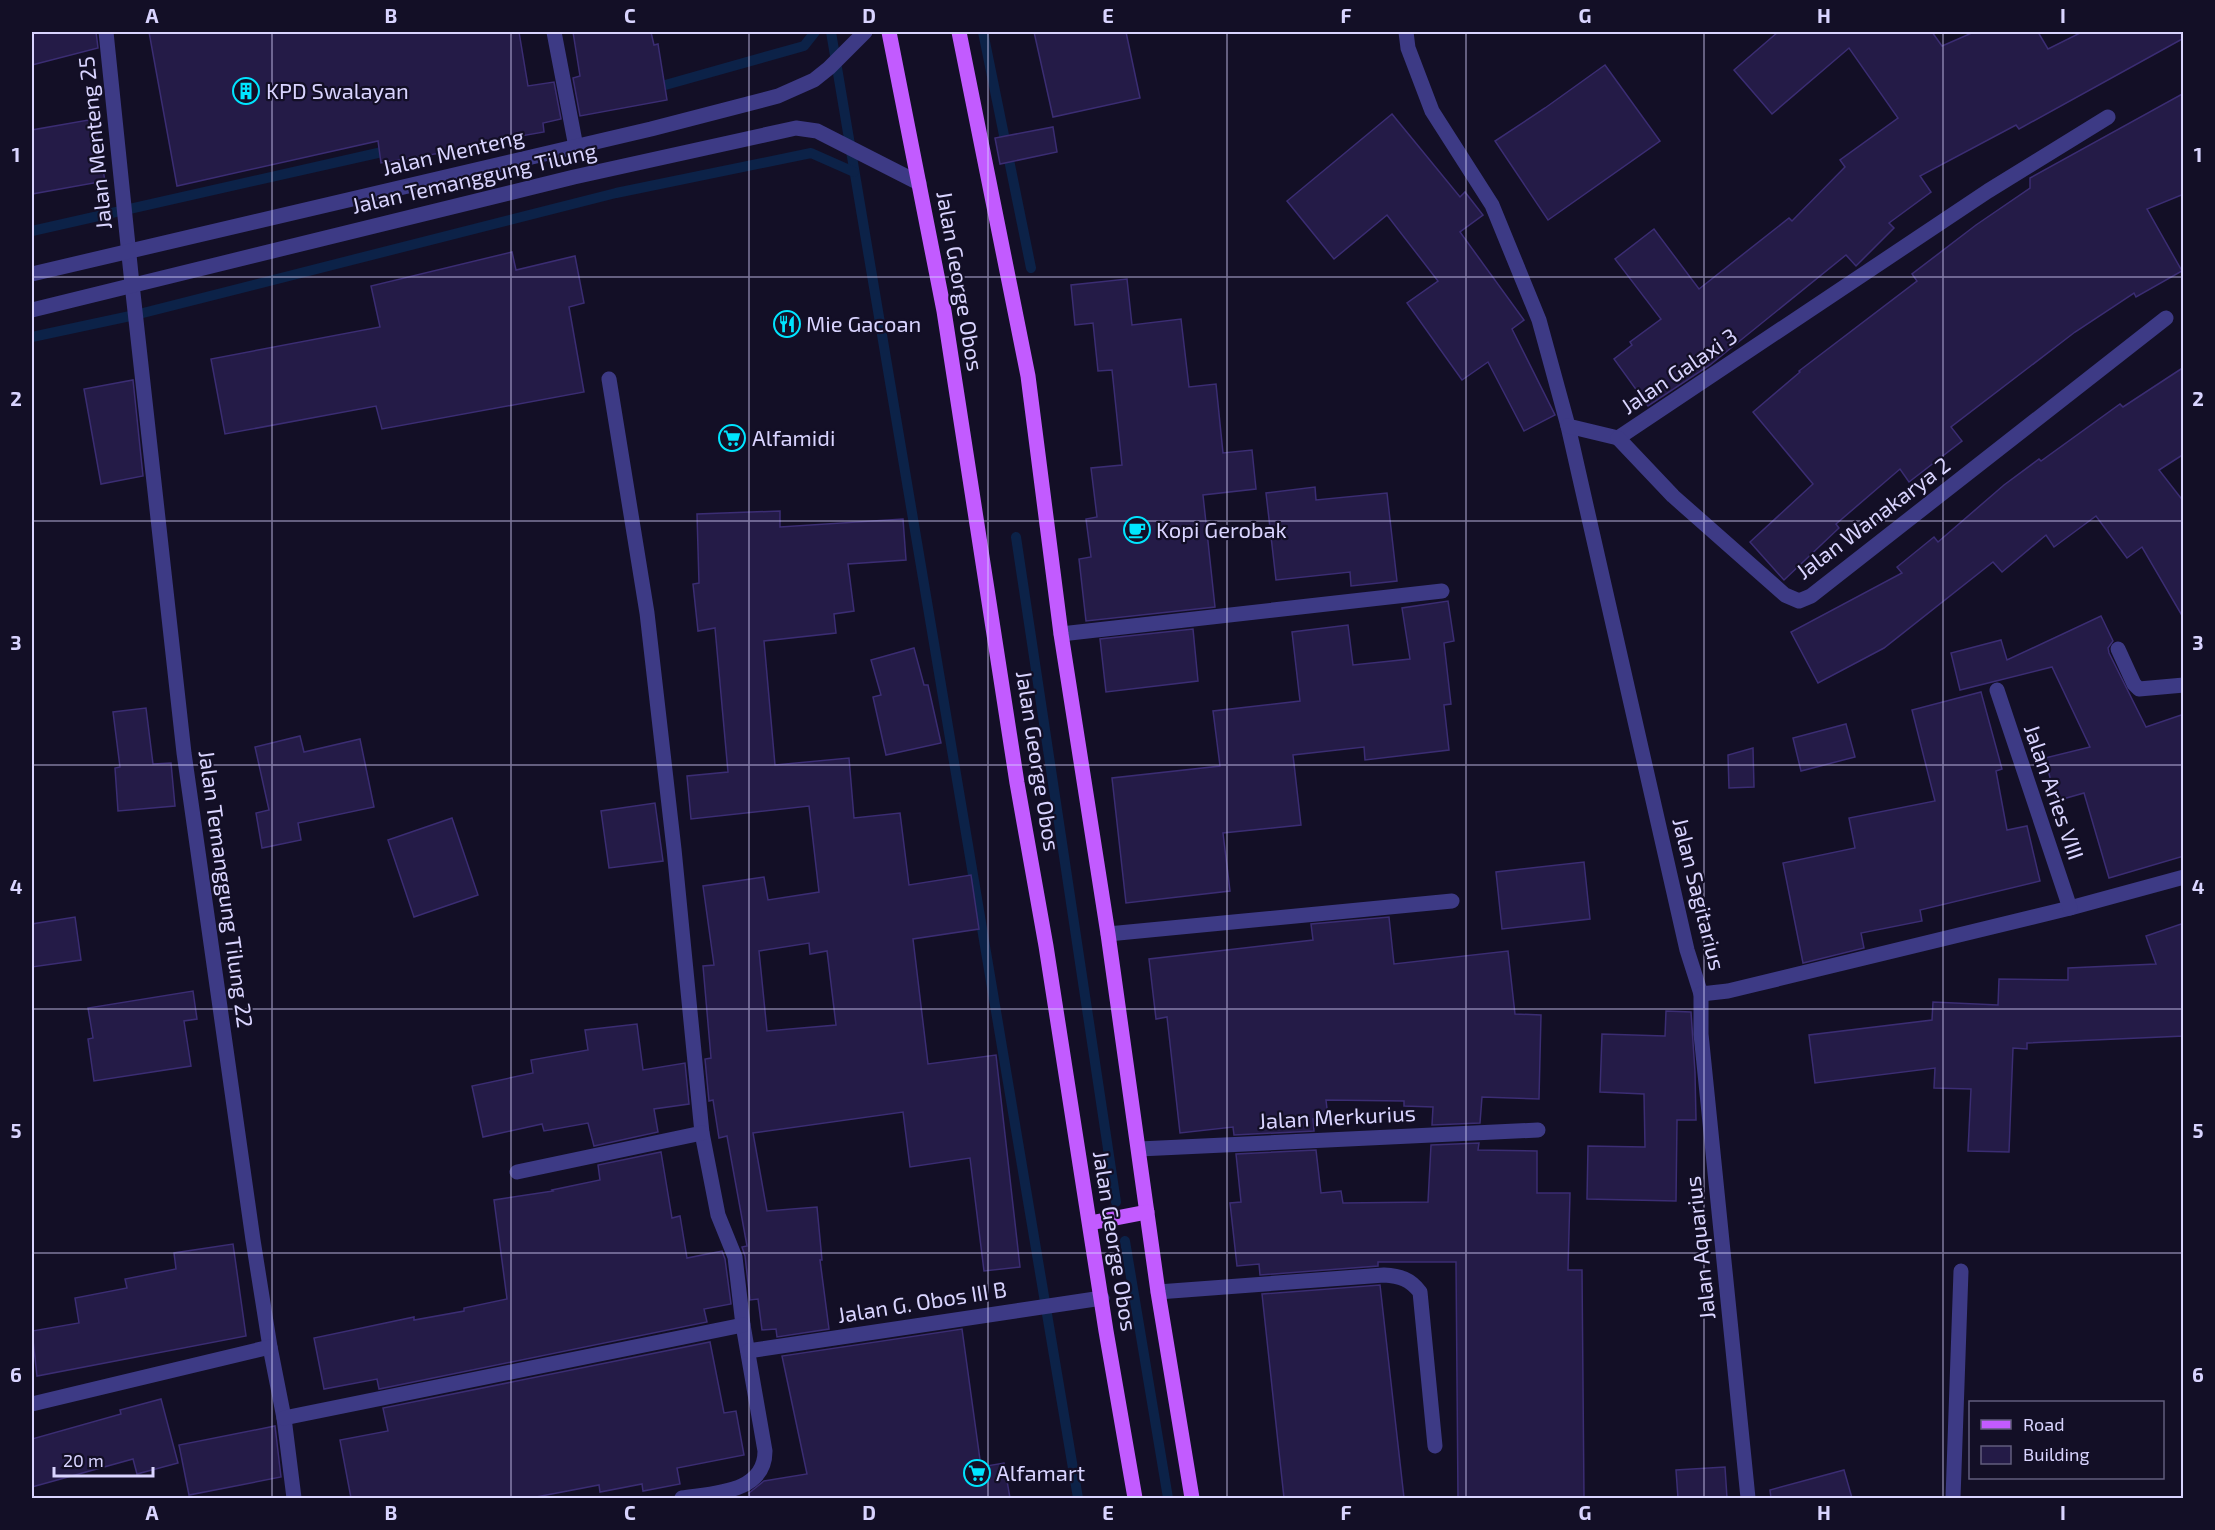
<svg xmlns="http://www.w3.org/2000/svg" width="2215" height="1530" font-family="'Exo 2',sans-serif">
<style>
.lines{fill:none;stroke-linecap:round;stroke-linejoin:round}
.stream{stroke:#0c2248;stroke-width:10}
.building{fill:#241b47;stroke:#3b2d73;stroke-width:1.5;fill-rule:evenodd}
.minor{stroke:#3d3a85;stroke-width:15}
.tertiary{stroke:#3d3a85;stroke-width:15}
.primary{stroke:#c25bff;stroke-width:15}
.grid{fill:none;stroke:#d9d4ff;stroke-width:1.5;stroke-opacity:0.55}
.labels{text-anchor:middle;stroke-width:4.5;stroke-linejoin:round;paint-order:stroke}
.poi-label{font-size:22px;fill:#d9d4ff;stroke:#130f26;text-anchor:start}
.street-label{font-size:22px;fill:#d9d4ff;stroke:#130f26}
.neatline{fill:none;stroke:#d9d4ff;stroke-width:2}
.grid-label{font-size:20px;text-anchor:middle;font-weight:bold;fill:#d9d4ff}
</style>
<rect width="100%" height="100%" fill="#130f26"/>
<g class="lines">
<g class="stream">
<polyline points="831,32 1078,1498"/>
<polyline points="983,32 1031,268"/>
<polyline points="651,89 804,46 815,32"/>
<polyline points="32,231 391,150"/>
<polyline points="32,337 135,315 616,193 811,153 854,172"/>
<polyline points="1016,537 1116,1202"/>
<polyline points="1125,1241 1168,1498"/>
</g>
</g>
<g class="building">
<polygon points="32,32 96,32 98,48 32,65"/>
<polygon points="149,32 519,32 528,86 554,82 561,119 543,123 544,132 470,145 471,148 381,163 378,141 177,186"/>
<polygon points="573,32 651,32 654,45 658,44 667,100 580,116 573,78 580,76"/>
<polygon points="1034,32 1126,32 1140,98 1053,117"/>
<polygon points="1778,32 1932,32 1942,46 1974,32 2038,32 2048,49 2082,32 2184,32 2184,38 2019,129 2016,125 1920,176 1931,192 1889,223 1894,228 1856,266 1846,255 1710,365 1648,406 1614,359 1632,345 1630,342 1661,319 1615,259 1654,229 1699,289 1789,218 1792,221 1845,167 1840,160 1898,118 1849,48 1772,114 1734,70"/>
<polygon points="1605,65 1660,141 1548,220 1495,141 1545,108"/>
<polygon points="2184,93 2184,194 2147,209 2182,271 2136,297 2134,293 2075,332 1951,427 1962,441 1909,482 1900,469 1836,524 1839,528 1784,580 1750,542 1813,484 1753,412 1800,372 1799,371 1917,281 1912,274 1976,225 2030,188 2030,178"/>
<polygon points="1392,114 1460,197 1465,192 1483,215 1460,232 1524,320 1512,329 1555,415 1524,431 1488,362 1462,380 1407,303 1438,281 1387,215 1334,259 1287,201"/>
<polygon points="94,119 105,181 32,194 32,130"/>
<polygon points="1053,127 1057,152 1000,164 995,138"/>
<polygon points="512,252 516,270 575,256 584,303 569,307 584,392 382,429 376,406 225,434 211,359 380,327 371,286"/>
<polygon points="1127,279 1132,325 1181,319 1189,387 1216,384 1223,453 1252,450 1256,489 1203,495 1215,607 1086,621 1079,559 1091,557 1086,519 1097,517 1091,468 1122,465 1112,370 1098,371 1093,323 1075,325 1071,285"/>
<polygon points="2184,367 2184,454 2159,470 2184,502 2184,619 2142,547 2127,558 2096,516 2054,547 2046,535 2002,572 1993,562 1884,648 1818,683 1791,632 1902,573 1897,567 1934,537 1938,542 2004,485 2039,459 2041,461 2120,404 2123,407"/>
<polygon points="133,380 143,476 101,484 84,389"/>
<polygon points="1315,487 1316,500 1387,493 1397,581 1351,586 1350,572 1276,580 1266,493"/>
<path d="M780,511V527L903,519L906,560L848,564L854,611L834,614L836,633L764,641L775,765L849,758L854,818L900,813L909,885L971,875L979,929L913,939L928,1064L996,1055L1020,1267L984,1271L970,1158L910,1167L903,1112L753,1133L767,1211L817,1207L822,1260H820L829,1329L777,1337L776,1329L762,1330L758,1299L750,1300L745,1256L742,1247L747,1246L727,1136L719,1138L713,1100L709,1101L705,1059L711,1058L703,966L714,965L703,886L764,877L768,900L819,892L809,806L691,819L687,776L728,772L715,628L698,631L693,584L699,583L697,514ZM809,943L810,954L827,951L836,1025L767,1031L759,951Z"/>
<polygon points="1448,601 1454,641 1444,643 1451,704 1444,705 1449,750 1365,760 1364,747 1293,755 1301,825 1223,833 1230,891 1126,903 1112,778 1220,766 1213,711 1300,701 1292,632 1348,625 1353,665 1410,659 1402,608"/>
<polygon points="2101,616 2113,641 2108,648 2109,653 2146,727 2184,714 2184,856 2109,878 2084,793 2056,801 2045,758 2090,747 2052,667 1960,690 1951,653 2001,640 2007,660"/>
<polygon points="1193,629 1198,681 1106,692 1100,639"/>
<polygon points="914,648 924,685 928,685 941,743 886,755 873,697 881,695 871,660"/>
<polygon points="1981,692 2002,769 1996,771 2007,830 2027,826 2040,881 1920,910 1922,921 1861,933 1864,948 1803,963 1783,863 1855,848 1849,818 1935,801 1912,710"/>
<polygon points="146,708 153,764 171,763 175,806 118,811 115,768 120,767 113,712"/>
<polygon points="1846,724 1855,757 1801,771 1793,738"/>
<polygon points="300,736 304,752 360,739 374,807 298,823 301,840 262,848 256,813 269,810 255,747"/>
<polygon points="1753,748 1754,787 1729,788 1728,755"/>
<polygon points="655,803 663,861 609,868 601,811"/>
<polygon points="452,818 478,895 414,917 388,840"/>
<polygon points="1584,862 1590,919 1502,929 1496,872"/>
<polygon points="75,917 81,960 32,967 32,924"/>
<polygon points="1389,917 1394,964 1508,951 1515,1014 1541,1015 1539,1099 1482,1097 1480,1123 1432,1125 1433,1107 1404,1106 1404,1101 1326,1100 1328,1117 1313,1119 1314,1131 1234,1135 1233,1127 1180,1133 1167,1017 1156,1019 1149,959 1313,940 1311,924"/>
<polygon points="2184,923 2184,1036 2027,1043 2027,1049 2013,1048 2009,1152 1968,1151 1971,1089 1934,1088 1935,1068 1815,1083 1809,1035 1932,1020 1933,1002 1998,1005 1999,979 2068,980 2068,968 2156,964 2146,936"/>
<polygon points="193,991 197,1019 184,1021 191,1066 94,1081 88,1039 93,1038 88,1008"/>
<polygon points="1666,1011 1691,1012 1695,1072 1696,1120 1677,1120 1676,1201 1587,1199 1588,1146 1645,1147 1644,1094 1600,1092 1602,1034 1665,1036"/>
<polygon points="637,1024 643,1070 685,1063 689,1104 654,1109 658,1132 594,1146 588,1123 544,1131 542,1124 483,1137 472,1086 533,1073 531,1060 588,1050 585,1030"/>
<polygon points="1479,1143 1478,1150 1537,1151 1537,1193 1570,1193 1568,1270 1582,1270 1584,1498 1458,1498 1456,1262 1378,1262 1378,1266 1260,1275 1259,1264 1237,1266 1230,1203 1241,1202 1236,1154 1316,1150 1321,1193 1341,1191 1343,1203 1428,1202 1431,1145"/>
<polygon points="661,1152 672,1218 680,1216 687,1258 722,1251 725,1259 731,1304 704,1309 707,1322 379,1389 377,1379 324,1389 314,1338 414,1317 414,1320 464,1311 464,1308 507,1299 494,1200 553,1191 552,1190 600,1180 598,1165"/>
<polygon points="233,1244 246,1336 37,1376 32,1331 79,1323 75,1298 127,1288 125,1279 176,1269 174,1253"/>
<polygon points="1380,1285 1404,1498 1284,1498 1262,1294"/>
<polygon points="962,1329 981,1467 1004,1463 1010,1498 750,1498 749,1493 764,1481 807,1474 782,1356"/>
<polygon points="710,1342 724,1413 736,1411 744,1455 677,1468 680,1484 643,1491 642,1484 600,1492 599,1485 531,1498 351,1498 340,1440 388,1431 383,1408"/>
<polygon points="161,1399 178,1463 137,1474 133,1459 32,1487 32,1439 121,1414 120,1410"/>
<polygon points="275,1426 281,1477 189,1495 179,1445"/>
<polygon points="1725,1467 1727,1498 1678,1498 1676,1470"/>
<polygon points="1844,1470 1852,1498 1771,1498 1770,1490"/>
</g>
<g class="lines">
<g class="minor">
<polyline points="106,32 132,284 184,753 253,1240 270,1347 284,1418 294,1498"/>
<polyline points="554,32 576,147"/>
<polyline points="1406,32 1408,48 1432,111 1492,205 1539,320 1568,426 1687,950 1701,994 1728,991 1757,984 2070,908 2184,877"/>
<path d="M609,379L647,613L674,849L702,1133L718,1215L735,1257L743,1325L765,1451C765,1493 714,1493 682,1498"/>
<polyline points="1568,426 1618,438 1988,191 2108,117"/>
<polyline points="1618,438 1673,496 1785,595 1799,601 1811,596 2166,318"/>
<polyline points="1061,634 1442,591"/>
<polyline points="2118,649 2134,684 2139,689 2184,685"/>
<polyline points="1997,690 2070,908"/>
<polyline points="1108,934 1452,901"/>
<polyline points="1701,994 1701,1034 1748,1498"/>
<polyline points="1139,1149 1538,1130"/>
<polyline points="517,1172 702,1133"/>
<path d="M1158,1292L1384,1275C1400,1276 1410,1279 1420,1292L1435,1446"/>
<polyline points="748,1351 1102,1298"/>
<polyline points="32,1404 270,1347"/>
<polyline points="284,1418 743,1325"/>
<polyline points="1953,1498 1961,1271"/>
</g>
<g class="tertiary">
<polyline points="32,274 651,129 778,96 814,80 829,68 865,32"/>
<polyline points="32,310 574,177 796,128 817,131 919,183"/>
</g>
<g class="primary">
<polyline points="889,32 944,311 1017,783 1046,946 1106,1331 1135,1498"/>
<polyline points="959,32 1028,376 1061,634 1108,934 1158,1292 1192,1498"/>
<polyline points="1090,1223 1147,1212"/>
</g>
</g>
<path class="grid" d="M272,32V1498M511,32V1498M749,32V1498M988,32V1498M1227,32V1498M1466,32V1498M1704,32V1498M1943,32V1498M32,277H2184M32,521H2184M32,765H2184M32,1009H2184M32,1253H2184"/>
<defs>
<symbol id="building-ring" viewBox="-11 -11 22 22"><circle r="9.5" fill="#130f26" stroke="#00e5ff" stroke-width="1.5"/><path d="M-4-6H4V6H1V3H-1V6H-4ZM-2.5-4.3h1.7v1.8h-1.7ZM.8-4.3h1.7v1.8H.8ZM-2.5-1h1.7V.8h-1.7ZM.8-1h1.7V.8H.8Z" fill="#00e5ff"/></symbol>
<symbol id="restaurant-ring" viewBox="-11 -11 22 22"><circle r="9.5" fill="#130f26" stroke="#00e5ff" stroke-width="1.5"/><path d="M-5-6h1v4h1v-4h1v4h1v-4h1v5L-1.5 .5V6h-2V.5L-5-1ZM5-6V6H3V1.5H1.5Q1.5-4 5-6Z" fill="#00e5ff"/></symbol>
<symbol id="supermarket-ring" viewBox="-11 -11 22 22"><circle r="9.5" fill="#130f26" stroke="#00e5ff" stroke-width="1.5"/><path d="M-6-5.5h2.5l.6 2H6L4.5 2H-2.5L-4.4-4H-6ZM-1.5 3.2a1.3 1.3 0 1 0 .1 0ZM3 3.2a1.3 1.3 0 1 0 .1 0Z" fill="#00e5ff"/></symbol>
<symbol id="cafe-ring" viewBox="-11 -11 22 22"><circle r="9.5" fill="#130f26" stroke="#00e5ff" stroke-width="1.5"/><path d="M-5.5-4.5H6V0H3Q3 3.5 0 3.5H-2.5Q-5.5 3.5-5.5 0ZM3-3.2v2h1.7v-2ZM-6 4.5H4V6H-6Z" fill="#00e5ff"/></symbol>
</defs>
<g fill-rule="evenodd">
<use href="#building-ring" x="231" y="76" width="30" height="30"/>
<use href="#restaurant-ring" x="772" y="309" width="30" height="30"/>
<use href="#supermarket-ring" x="717" y="423" width="30" height="30"/>
<use href="#cafe-ring" x="1122" y="515" width="30" height="30"/>
<use href="#supermarket-ring" x="962" y="1458" width="30" height="30"/>
</g>
<g class="labels">
<g class="poi-label">
<text x="266" y="99">KPD Swalayan</text>
<text x="806" y="332">Mie Gacoan</text>
<text x="752" y="446">Alfamidi</text>
<text x="1156" y="538">Kopi Gerobak</text>
<text x="996" y="1481">Alfamart</text>
</g>
<g class="street-label">
<text transform="translate(95 143) rotate(-96)" y="8">Jalan Menteng 25</text>
<text transform="translate(453 152) rotate(-13)" y="8">Jalan Menteng</text>
<text transform="translate(474 178) rotate(-13)" y="8">Jalan Temanggung Tilung</text>
<text transform="translate(960 281) rotate(80)" y="8">Jalan George Obos</text>
<text transform="translate(1679 371) rotate(-34)" y="8">Jalan Galaxi 3</text>
<text transform="translate(1873 518) rotate(-37)" y="8">Jalan Wanakarya 2</text>
<text transform="translate(1038 761) rotate(81)" y="8">Jalan George Obos</text>
<text transform="translate(2054 792) rotate(71)" y="8">Jalan Aries VIII</text>
<text transform="translate(226 889) rotate(82)" y="8">Jalan Temanggung Tilung 22</text>
<text transform="translate(1699 894) rotate(76)" y="8">Jalan Sagitarius</text>
<text transform="translate(1337 1117) rotate(-3)" y="8">Jalan Merkurius</text>
<text transform="translate(1115 1241) rotate(81)" y="8">Jalan George Obos</text>
<text transform="translate(1700 1248) rotate(-96)" y="8">Jalan Aquarius</text>
<text transform="translate(922 1302) rotate(-9)" y="8">Jalan G. Obos III B</text>
</g>
</g>
<rect width="2215" height="1530" fill="none" stroke="#130f26" stroke-width="66"/>
<rect x="1969" y="1401" width="195" height="78" fill="#130f26" stroke="#625e7d" stroke-width="1.5"/>
<rect x="1981" y="1420" width="30" height="9" fill="#c25bff" stroke="#625e7d" stroke-width="1.5"/>
<text x="2023" y="1431" font-size="18" fill="#d9d4ff">Road</text>
<rect x="1981" y="1446" width="30" height="18" fill="#241b47" stroke="#625e7d" stroke-width="1.5"/>
<text x="2023" y="1461" font-size="18" fill="#d9d4ff">Building</text>
<path d="M54 1467v9h99v-9" fill="none" stroke="#d9d4ff" stroke-width="3"/>
<text x="63" y="1467" font-size="18" fill="#d9d4ff" stroke="#130f26" stroke-width="4.5" paint-order="stroke">20 m</text>
<rect x="33" y="33" width="2149" height="1464" class="neatline"/>
<g class="grid-label">
<text x="152" y="23">A</text>
<text x="391" y="23">B</text>
<text x="630" y="23">C</text>
<text x="869" y="23">D</text>
<text x="1108" y="23">E</text>
<text x="1346" y="23">F</text>
<text x="1585" y="23">G</text>
<text x="1824" y="23">H</text>
<text x="2063" y="23">I</text>
<text x="16" y="162">1</text>
<text x="2198" y="162">1</text>
<text x="16" y="406">2</text>
<text x="2198" y="406">2</text>
<text x="16" y="650">3</text>
<text x="2198" y="650">3</text>
<text x="16" y="894">4</text>
<text x="2198" y="894">4</text>
<text x="16" y="1138">5</text>
<text x="2198" y="1138">5</text>
<text x="16" y="1382">6</text>
<text x="2198" y="1382">6</text>
<text x="152" y="1520">A</text>
<text x="391" y="1520">B</text>
<text x="630" y="1520">C</text>
<text x="869" y="1520">D</text>
<text x="1108" y="1520">E</text>
<text x="1346" y="1520">F</text>
<text x="1585" y="1520">G</text>
<text x="1824" y="1520">H</text>
<text x="2063" y="1520">I</text>
</g>
</svg>
